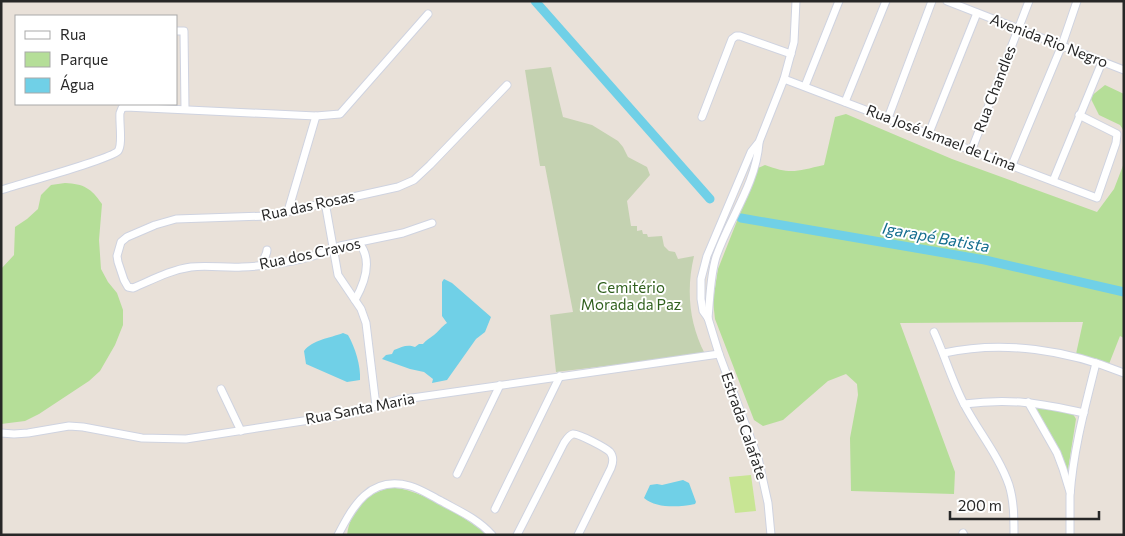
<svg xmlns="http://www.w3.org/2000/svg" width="1125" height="536" font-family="Commissioner,sans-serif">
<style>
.green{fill:#b5de98}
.cemetery{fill:#c4d2b1}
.pitch{fill:#c8e594}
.water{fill:#70d0e7}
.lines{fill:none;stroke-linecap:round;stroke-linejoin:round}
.river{stroke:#70d0e7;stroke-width:9}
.minor-casing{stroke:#cfd3e0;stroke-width:9}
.minor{stroke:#fff;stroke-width:7}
.labels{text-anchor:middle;stroke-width:4;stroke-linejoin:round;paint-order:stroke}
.street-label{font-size:15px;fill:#272727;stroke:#fff}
.park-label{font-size:15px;fill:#2f5f1d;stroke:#fff}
.water-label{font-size:16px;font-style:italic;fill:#146d8e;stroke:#fff}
</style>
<rect width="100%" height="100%" fill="#e9e1d9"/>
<g class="green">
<polygon points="1105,85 1124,94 1124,131 1120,125 1099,115 1090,97"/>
<path d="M846,114L952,159L1097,212L1114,189L1124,163V338L1120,336L1109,364L1076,354L1083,322L900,323L955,472L954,494L851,491L850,438L858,395L857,384L846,374L828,381L783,420L763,426L754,420L715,319L713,301L718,269L758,168L765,165C791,175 797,171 824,165L835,117Z"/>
<path d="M65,183C84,184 91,188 102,204L99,240L101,269L108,282L117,293L123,310V325L115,345L100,371L89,381L39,414L25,421L1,424V269L14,255L15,227L27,219L38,209L41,195L51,185Z"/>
<polygon points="1038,407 1073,414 1076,419 1067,476 1035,408"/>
<path d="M390,488C417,486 465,518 487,534L347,535C350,511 366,493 390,488Z"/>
</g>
<path class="cemetery" d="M551,67L563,117L592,125L618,141L623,147L628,157L647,167L650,175L627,201L631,226H637V231L642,230L643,234H647L648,237L662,236L664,246L669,251L675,252L678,259L694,256C686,290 689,323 705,354L556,372L550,315L573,312L545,166H540L525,70Z"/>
<polygon class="pitch" points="751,475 756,511 735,513 729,477"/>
<g class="water">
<path d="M444,279L452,283L491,317L485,332L476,339L447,380L432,383L433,379L424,372L410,369L382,359L386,355L392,354L394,350C402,347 407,344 415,347L419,344H423C426,340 429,339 434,335C438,332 441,327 447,323L442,316V282Z"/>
<path d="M343,333L348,335C355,347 361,366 360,380L347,382L306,364L304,351C312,340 330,338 343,333Z"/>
<path d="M683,480L689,483L696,502L695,504C680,507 657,509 644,498L650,485L657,484L662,485Z"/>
</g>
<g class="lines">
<g class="river">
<polyline points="535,1 710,199"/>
<polyline points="741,218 985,260 1124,292"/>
</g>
<defs>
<g id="minor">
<polyline points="947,1 1124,70"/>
<polyline points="176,31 184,31 185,109"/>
<polyline points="784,79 1097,198 1116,143 1117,134 1079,115"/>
<polyline points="805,86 839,1"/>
<polyline points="845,102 886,1"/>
<polyline points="702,117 732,39 736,36 740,36 791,54"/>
<polyline points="888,118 932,1"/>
<polyline points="929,133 977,13"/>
<polyline points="972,149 1029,1"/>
<polyline points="1012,165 1062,45 1077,1"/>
<polyline points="1053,181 1102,62"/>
<path d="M1,190C19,184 111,159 118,151C123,145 119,121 120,113L122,108L126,107L316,116L340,114L428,14"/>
<polyline points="325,202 338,275 361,309 366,323 376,406"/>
<polyline points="288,211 316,116"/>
<path d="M432,223L403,233L340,246C313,259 272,266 242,267C225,268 208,265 191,267C170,270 152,280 133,288L128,287L124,280L118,262L117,256L121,242L127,237L155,225L176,219L267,216L398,187L414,180L430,165L507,85"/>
<path d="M262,265C262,259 267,256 267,250"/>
<path d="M355,300C364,284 373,260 359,243"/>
<path d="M708,318C710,298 710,277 716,257C729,219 756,184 759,143"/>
<path d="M934,332C945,356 952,381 964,404C978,431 999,456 1009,485C1014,501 1014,518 1014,535"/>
<path d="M944,353C1004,340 1067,350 1124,373"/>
<polyline points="221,389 241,431"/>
<polyline points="1028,402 1057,453 1063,469 1070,492"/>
<path d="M964,404C1010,398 1040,403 1084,413"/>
<polyline points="1,433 14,434 28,433 69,426 83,427 142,438 186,439 349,414 398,400 719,354"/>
<polyline points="457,474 500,385"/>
<polyline points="495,509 560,376"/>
<polyline points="963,533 964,535"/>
<path d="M338,535C353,506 370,475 410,486C421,489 431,496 441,501C459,511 478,519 492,535"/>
<path d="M517,535L564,443C566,440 569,435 573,434C578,433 606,448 610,452C614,457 613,463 611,468L578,535"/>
<polyline points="771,535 768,503 758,458 719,354 708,318 703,311 701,299 701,279 707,256 751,152 759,142 784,79 794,42 796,1"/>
<path d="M1070,535C1070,522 1070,509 1070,496C1073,451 1085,407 1096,363"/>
</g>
</defs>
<use href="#minor" class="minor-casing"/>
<use href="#minor" class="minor"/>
</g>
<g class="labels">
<g class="street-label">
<text transform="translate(1049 41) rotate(21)" y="5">Avenida Rio Negro</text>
<text transform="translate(995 89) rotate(-69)" y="5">Rua Chandles</text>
<text transform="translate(941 138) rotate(21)" y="5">Rua José Ismael de Lima</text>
<text transform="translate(308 206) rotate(-12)" y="5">Rua das Rosas</text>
<text transform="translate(310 254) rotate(-12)" y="5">Rua dos Cravos</text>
<text transform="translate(360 409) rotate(-11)" y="5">Rua Santa Maria</text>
<text transform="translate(744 426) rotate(71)" y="5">Estrada Calafate</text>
</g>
<g class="park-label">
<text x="631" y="293">Cemitério<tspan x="631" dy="17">Morada da Paz</tspan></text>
</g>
<g class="water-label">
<text transform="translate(936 237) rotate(10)" y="6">Igarapé Batista</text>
</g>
</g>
<rect width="1125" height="536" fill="none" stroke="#272727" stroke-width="5"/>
<rect x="15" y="15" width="162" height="90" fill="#ffffff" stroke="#a9a9a9"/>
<rect x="25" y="31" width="25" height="8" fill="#ffffff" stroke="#a9a9a9"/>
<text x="60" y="40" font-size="15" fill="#272727">Rua</text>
<rect x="25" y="52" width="25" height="15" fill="#b5de98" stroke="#a9a9a9"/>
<text x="60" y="65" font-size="15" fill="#272727">Parque</text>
<rect x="25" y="78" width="25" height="15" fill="#70d0e7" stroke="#a9a9a9"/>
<text x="60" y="90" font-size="15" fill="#272727">Água</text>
<path d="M950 511v8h149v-8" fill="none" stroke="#272727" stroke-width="2.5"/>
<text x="958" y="511" font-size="15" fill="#272727" stroke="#ffffff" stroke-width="4" paint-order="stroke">200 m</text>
</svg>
